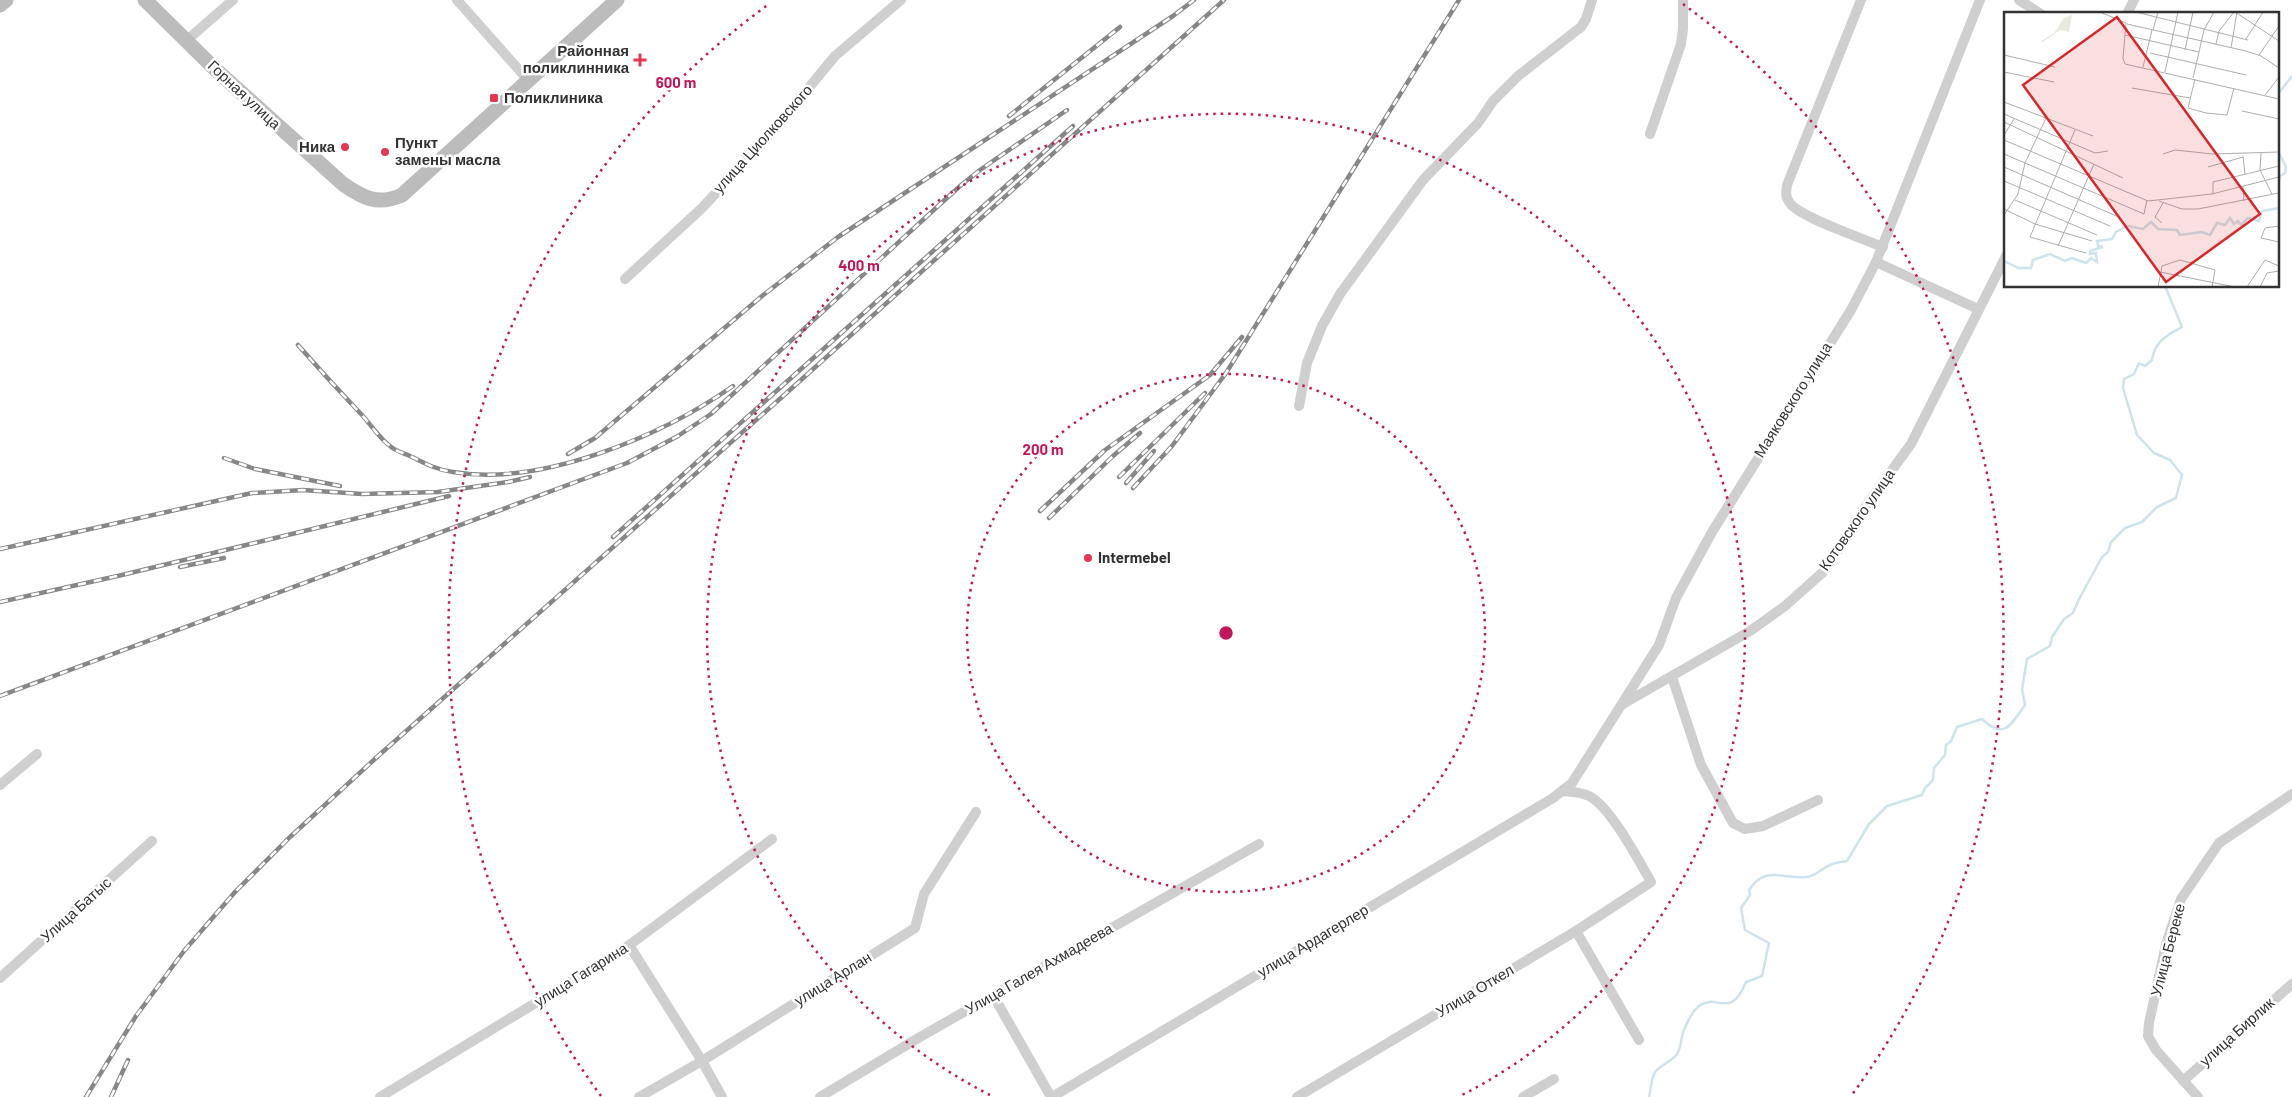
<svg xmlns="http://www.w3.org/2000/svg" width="2292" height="1097" font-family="Barlow,sans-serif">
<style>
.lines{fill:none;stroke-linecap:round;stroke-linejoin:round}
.stream{stroke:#cde3ed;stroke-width:2.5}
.minor{stroke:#cfcfcf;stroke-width:10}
.secondary{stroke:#bcbcbc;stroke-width:15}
.rail-casing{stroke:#878787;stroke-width:4.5}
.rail{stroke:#fff;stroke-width:2.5;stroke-dasharray:8;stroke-linecap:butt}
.ring{fill:none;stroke:#c2185b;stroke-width:2.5;stroke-dasharray:2.5 5}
.poi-dot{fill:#e63652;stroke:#fff;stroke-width:2}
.labels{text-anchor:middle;stroke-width:5;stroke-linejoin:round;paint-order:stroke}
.poi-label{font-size:15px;font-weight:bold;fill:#323232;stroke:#fff;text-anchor:start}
.street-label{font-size:15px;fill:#323232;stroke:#fff}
.inset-river{fill:none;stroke:#cde3ed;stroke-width:2.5}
.inset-road{fill:none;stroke:#adadad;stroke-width:1}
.view{fill:#d62828;fill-opacity:0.15;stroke:#d62828;stroke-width:2.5}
.inset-edge{fill:none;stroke:#323232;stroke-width:2.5}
.centre{fill:#c2185b;stroke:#fff;stroke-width:2.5}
.ring-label{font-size:15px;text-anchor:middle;font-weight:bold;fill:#c2185b;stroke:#fff;stroke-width:5;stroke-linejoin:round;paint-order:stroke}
</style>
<rect width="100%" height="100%" fill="#fff"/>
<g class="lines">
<g class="stream">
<polyline points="2278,94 2292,76"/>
<polyline points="2278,151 2286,167 2285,173 2280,176 2278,186"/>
<path d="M1649,1097C1651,1090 1651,1081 1654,1074C1658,1065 1671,1063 1677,1054C1681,1048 1681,1039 1683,1032C1686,1025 1693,1010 1699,1006C1717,992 1730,1021 1746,982L1762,976L1769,943L1745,930L1741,908L1750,895L1749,890C1766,864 1783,880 1807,877C1816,876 1821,869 1828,866C1833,863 1841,862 1847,861L1869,824L1887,806L1922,795L1925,788L1933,780L1934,768L1945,755L1946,745L1951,741L1957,727L1982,719C2005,741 2011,724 2025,705L2022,689L2027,659L2050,646L2052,637L2064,619L2073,613L2079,599L2102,557L2108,552L2111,542L2125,528L2142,522L2157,507L2176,498L2182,475L2170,460L2154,453L2137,435L2123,388L2124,379L2134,374L2139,363L2145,366L2152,360C2155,341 2166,336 2182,327L2165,286"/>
</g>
<g class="minor">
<polyline points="457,0 527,79"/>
<path d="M1861,0L1787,185C1786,192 1785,197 1790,203C1799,217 1864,239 1883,247"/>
<polyline points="2019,0 2041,14"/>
<polyline points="2127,14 2134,0"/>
<polyline points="186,41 233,0"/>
<polyline points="1650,134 1681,44 1683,29 1683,0"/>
<polyline points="1876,262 1978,309"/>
<polyline points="625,279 702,208 768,137 835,56 901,0"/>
<polyline points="1299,406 1307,363 1322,326 1340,294 1423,180 1478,123 1493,101 1518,76 1581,27 1586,19 1592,0"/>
<polyline points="1672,677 1701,765 1733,823 1745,829 1763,826 1818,800"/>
<polyline points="1623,704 1750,631 1785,606 1822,573 1844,542 1868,503 1911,444 2006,256"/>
<polyline points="0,785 37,754"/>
<polyline points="1576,931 1639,1040"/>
<polyline points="629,945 702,1061 722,1097"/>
<polyline points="0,978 152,841"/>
<polyline points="993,995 1051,1097"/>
<polyline points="2183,1081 2292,984"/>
<polyline points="380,1097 620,952 772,839"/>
<polyline points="639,1097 702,1061 915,928 924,894 976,812"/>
<polyline points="820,1097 920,1037 1259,844"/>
<polyline points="1052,1097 1553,798 1572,783 1659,645 1676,598 1712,532 1851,310 1876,262 1980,0"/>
<path d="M1297,1097L1576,931L1651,882C1639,861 1610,806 1589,796C1581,792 1571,792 1562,791"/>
<polyline points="1523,1097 1554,1079"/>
<polyline points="2198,1097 2156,1050 2148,1036 2149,1023 2166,944 2181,899 2219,843 2292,794"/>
</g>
<g class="secondary">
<path d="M145,0L215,69L343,184C363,198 378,206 402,195L617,0"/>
<polyline points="0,5 6,0"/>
</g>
<defs>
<g id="rail">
<polyline points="1009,116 1120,27"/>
<path d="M298,345C319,369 340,392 362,415C371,425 379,438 390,446C395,451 404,453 410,456C424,463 437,470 453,472C541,487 662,436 733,386"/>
<polyline points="568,454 595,438 762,296 838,237 1173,16 1194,0"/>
<polyline points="224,458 255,469 340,486"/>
<polyline points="1119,477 1205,393"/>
<polyline points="1126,483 1154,451"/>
<polyline points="1133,488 1172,446 1226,373 1459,0"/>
<polyline points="1040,511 1105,450 1210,375 1242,337"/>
<polyline points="1049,518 1113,456 1140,433"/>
<polyline points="613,537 1073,126"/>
<polyline points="0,549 252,493 303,490 362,494 438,492 508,482 530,477"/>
<polyline points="180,567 224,558"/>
<polyline points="0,602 122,575 449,496"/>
<polyline points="0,696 627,463 678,436 711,414 960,186 980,170 1067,110"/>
<polyline points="86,1097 136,1016 184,951 235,892 290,837 377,757 782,397 1224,0"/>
<polyline points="111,1097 128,1060"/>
</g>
</defs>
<use href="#rail" class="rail-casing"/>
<use href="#rail" class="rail"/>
</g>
<g class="ring">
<circle cx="1226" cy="633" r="259"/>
<path d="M990 1095A519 519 0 1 1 1462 1095"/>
<path d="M601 1096A778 778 0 0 1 769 4M1683 4A778 778 0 0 1 1851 1096"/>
</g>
<g class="poi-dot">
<path d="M637.5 52.5h5v5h5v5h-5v5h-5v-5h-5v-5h5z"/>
<rect x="489" y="93" width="10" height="10" rx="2.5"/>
<circle cx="345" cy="147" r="5"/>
<circle cx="385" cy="152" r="5"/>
<circle cx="1088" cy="558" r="5"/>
</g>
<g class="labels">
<g class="poi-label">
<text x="629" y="56" text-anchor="end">Районная<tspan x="629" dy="17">поликлинника</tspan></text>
<text x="504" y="103">Поликлиника</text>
<text x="395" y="148">Пункт<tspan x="395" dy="17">замены масла</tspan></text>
<text x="335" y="152" text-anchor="end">Ника</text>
<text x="1098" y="563">Intermebel</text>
</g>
<g class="street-label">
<text transform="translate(244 95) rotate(43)" y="5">Горная улица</text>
<text transform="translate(763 139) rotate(-48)" y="5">улица Циолковского</text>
<text transform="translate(1793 400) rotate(-58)" y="5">Маяковского улица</text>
<text transform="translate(1857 520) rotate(-55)" y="5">Котовского улица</text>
<text transform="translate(76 910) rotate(-42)" y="5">Улица Батыс</text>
<text transform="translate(1313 941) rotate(-31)" y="5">улица Ардагерлер</text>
<text transform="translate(2168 950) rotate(-75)" y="5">Улица Береке</text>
<text transform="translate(1039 969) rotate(-30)" y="5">Улица Галея Ахмадеева</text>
<text transform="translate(581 975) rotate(-32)" y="5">улица Гагарина</text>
<text transform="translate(833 979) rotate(-32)" y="5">улица Арлан</text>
<text transform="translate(1475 991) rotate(-31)" y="5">Улица Откел</text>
<text transform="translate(2237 1032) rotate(-42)" y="5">улица Бирлик</text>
</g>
</g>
<g transform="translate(2004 12)">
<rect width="275" height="275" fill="#fff"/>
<path d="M68,3L65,20L56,18L39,30L37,29L50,21L60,6Z" fill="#e6ebdd"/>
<path class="inset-river" d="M0,249L14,256H27L29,248L46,242L61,249L68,246L82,251L87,246L93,250L92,241L86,242V239L99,235L94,234L93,229L108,227L112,220L124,214L139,217L147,210L154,217L173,218L176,223L198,220L206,223L213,211L221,213L226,206L230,212L234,209L237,213L244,206L255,209L258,199L275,196"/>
<path class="inset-road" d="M96,0L122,11L119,46L121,52L275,87M132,0L244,28M231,0L275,29M123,12L242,39L257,44L275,56M149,18L154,0M121,23L195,40M242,27L259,0M212,32L215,19L230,0M227,36L233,0M181,38L189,0M146,41L242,63M0,43L51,55M255,43L275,14M139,55L148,18M0,60L50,70M161,60L174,0M189,66L200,18L210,0M191,67L184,96L202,101L223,103L230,76M128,76L186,86M261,83L275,65M0,90L89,124M238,99L275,107M0,102L91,141L104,139M0,110L119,166M71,118L26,225L82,241M0,123L10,107M0,128L144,189L208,182L275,165M257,141L256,158L268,182M0,142L140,202L143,188M159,142L171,138L209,142L275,140M239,144L241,162M0,155L117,206M204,155L239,145M0,169L106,214M239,174L240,189M209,182V170L275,154M11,188L93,223M155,189L178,197H194L275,181M0,197L31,212L88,229M0,203L14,182L21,151L42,106M158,211L151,205L159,191M275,214L261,216L257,226L275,230M54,234L90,152M156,260L231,275M154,275L158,254L176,248L211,258L208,275M243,275L261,248L275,254M256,275L263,261L275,259"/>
<path class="view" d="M113,5L256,202L162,270L19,73Z"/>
<rect width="275" height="275" class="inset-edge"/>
</g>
<circle cx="1226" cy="633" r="8" class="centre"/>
<g class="ring-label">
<text x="676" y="88">600 m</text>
<text x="859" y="271">400 m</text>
<text x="1043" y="455">200 m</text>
</g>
</svg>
